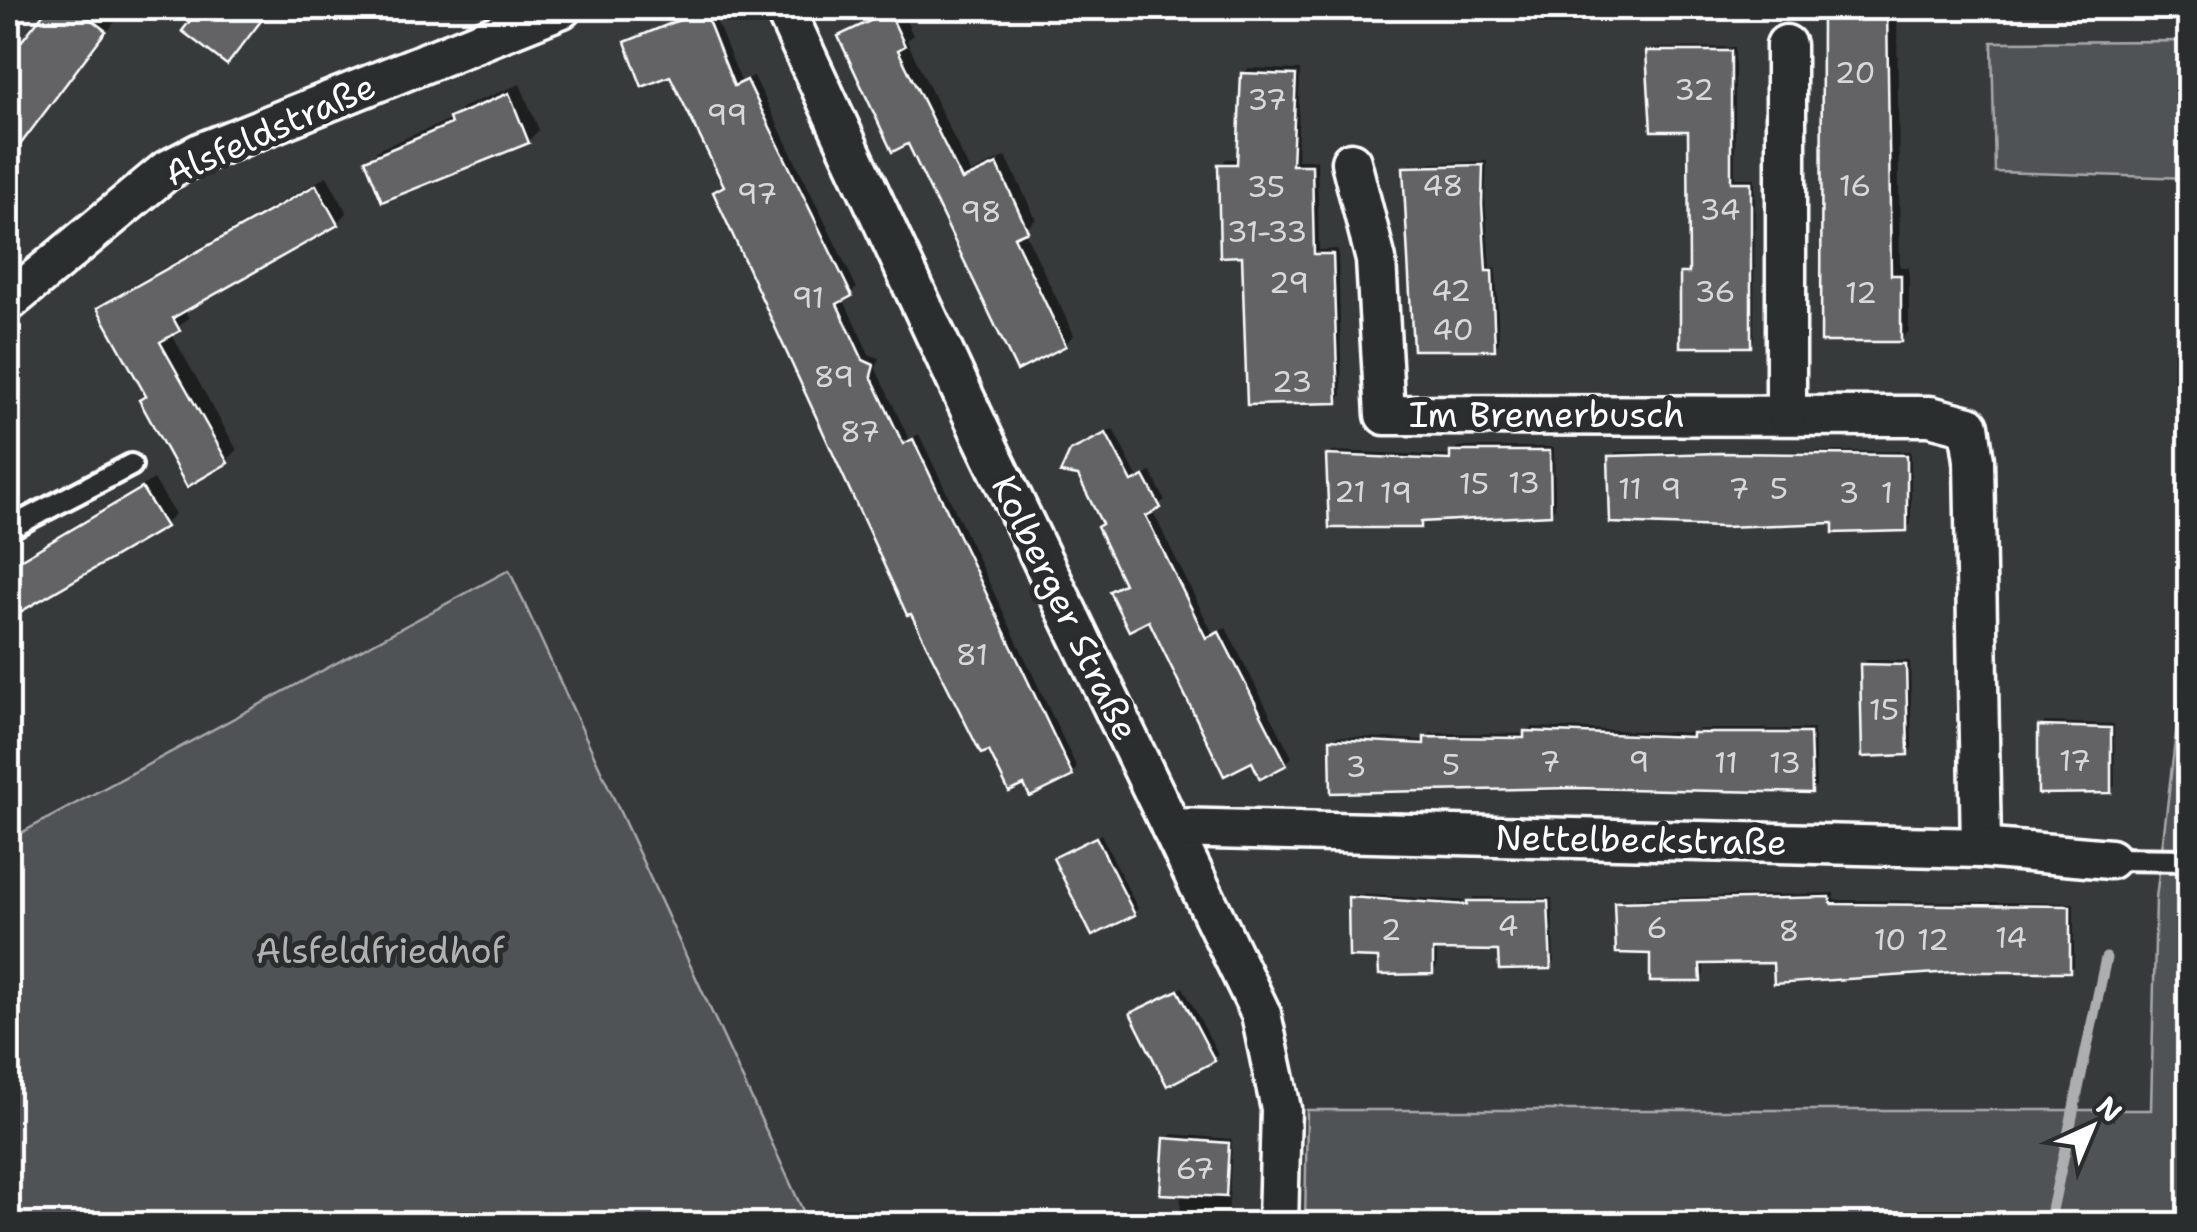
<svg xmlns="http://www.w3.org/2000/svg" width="2197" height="1232" font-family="'Shantell Sans',sans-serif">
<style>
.green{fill:#505354;stroke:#a8a9aa;stroke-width:2.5}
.shadow{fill:#0007}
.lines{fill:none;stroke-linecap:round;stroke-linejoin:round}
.stream{stroke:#adaeaf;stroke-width:11}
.building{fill:#636465;stroke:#fff;stroke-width:2.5}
.lane-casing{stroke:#fff;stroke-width:28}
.street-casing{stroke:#fff;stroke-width:45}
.lane{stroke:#2a2d2e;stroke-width:20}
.street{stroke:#2a2d2e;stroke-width:38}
.labels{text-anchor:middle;stroke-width:10;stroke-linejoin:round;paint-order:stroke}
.number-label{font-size:30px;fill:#d8d8d8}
.street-label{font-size:35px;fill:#fff;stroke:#2a2d2e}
.park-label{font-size:35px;fill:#b0b2b2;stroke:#2a2d2e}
</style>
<rect width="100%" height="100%" fill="#373a3b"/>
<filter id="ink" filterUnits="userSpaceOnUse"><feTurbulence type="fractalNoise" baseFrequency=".01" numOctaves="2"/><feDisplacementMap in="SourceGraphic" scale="20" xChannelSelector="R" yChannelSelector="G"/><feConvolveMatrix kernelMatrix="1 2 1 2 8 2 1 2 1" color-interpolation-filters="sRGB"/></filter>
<g filter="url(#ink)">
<g class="green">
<polygon points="2189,41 2189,178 1995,172 1992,42"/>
<polygon points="509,570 809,1224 8,1224 8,840"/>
<polygon points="2189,626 2189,1224 1305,1224 1307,1110 2151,1110 2156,898"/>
</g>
<g class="shadow">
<polygon points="51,8 113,8 121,14 8,162 8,63"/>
<polygon points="203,8 272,8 227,62 186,30"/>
<polygon points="706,8 711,8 741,81 754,76 857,288 843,298 869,354 879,358 876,369 909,439 919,434 1077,768 1071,774 716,193 726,184 671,72 628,42"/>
<polygon points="892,8 900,8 913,35 907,41 971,173 1006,156 1036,219 1024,230 1074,335 1065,344 909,140 841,37"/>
<polygon points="1803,8 1897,8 1900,267 1909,267 1909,331 1900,340 1824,10"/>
<polygon points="1735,47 1735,178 1755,178 1754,340 1750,344 1682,274 1691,269 1690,128 1648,52 1653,48"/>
<polygon points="1249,68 1300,70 1297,160 1317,160 1319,250 1338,249 1342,395 1336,401 1244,254 1221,165 1226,159 1240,159 1243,74"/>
<polygon points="520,84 539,130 528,141 368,160 379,149 452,119 463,107"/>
<polygon points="1487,161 1485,198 1490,268 1496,267 1499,343 1494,347 1406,168 1411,164"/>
<polygon points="327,176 347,213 337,223 184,309 189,318 171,333 237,450 226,461 148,394 100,309 111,298"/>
<polygon points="1113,429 1138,478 1151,472 1165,500 1152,510 1213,634 1226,628 1292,757 1286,763 1253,759 1150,618 1112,591 1126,582 1072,452"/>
<polygon points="1457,447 1554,447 1555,508 1550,513 1425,521 1420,526 1328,456 1333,451 1453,456"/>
<polygon points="1911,451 1911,524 1906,529 1835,520 1611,457 1616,452"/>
<polygon points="2190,454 2190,516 2185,516 2184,459"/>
<polygon points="154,479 175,514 164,525 8,618 8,565"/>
<polygon points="1867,660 1910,661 1912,748 1907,753 1862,665"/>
<polygon points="2045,722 2114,724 2115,786 2110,790 2040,727"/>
<polygon points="1532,727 1696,733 1699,729 1814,729 1816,786 1811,791 1334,790 1333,740 1338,736 1426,740 1431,733 1527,734"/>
<polygon points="1101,834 1138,909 1133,913 1056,858"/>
<polygon points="1834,893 1834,900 2074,903 2074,965 2069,970 1835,975 1775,961 1704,961 1704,974 1700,979 1653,951 1617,903 1622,899"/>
<polygon points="1356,894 1470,901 1474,897 1552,898 1554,962 1550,967 1501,949 1437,948 1437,967 1432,972 1381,956 1351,898"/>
<polygon points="1183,987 1218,1054 1213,1059 1133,1014"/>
<polygon points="1172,1134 1232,1139 1228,1224 1180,1224 1181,1193 1167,1139"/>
</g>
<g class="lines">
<polyline class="stream" points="2049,1224 2106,958"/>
</g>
<g class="building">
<polygon points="48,8 76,8 106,31 8,161 8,58"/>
<polygon points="200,8 271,8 227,65 182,31"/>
<polygon points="1822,8 1887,8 1891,275 1901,275 1901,342 1821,342"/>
<polygon points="704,10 734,86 747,80 852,296 837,304 863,360 874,365 871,376 903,444 913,439 1073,776 1030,797 1024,785 1009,792 989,751 981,754 911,614 907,615 713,192 724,186 670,76 642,87 625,42"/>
<polygon points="889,12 905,46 898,50 962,180 997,164 1028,231 1014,237 1066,346 1017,371 908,144 892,152 838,36"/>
<polygon points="1646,51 1731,51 1731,182 1751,182 1751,347 1680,347 1680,273 1689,273 1688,131 1651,131"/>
<polygon points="1241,73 1296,75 1292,165 1312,165 1314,254 1333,254 1338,403 1247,405 1242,256 1220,257 1218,164 1237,164"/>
<polygon points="509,93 529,143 382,202 365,160 451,124 449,118"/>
<polygon points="1483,165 1482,204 1486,271 1492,271 1495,350 1413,350 1403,167"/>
<polygon points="316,185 338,225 173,318 180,331 160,342 228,463 187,487 139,400 146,396 97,308"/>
<polygon points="1106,433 1132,482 1144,476 1161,508 1146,516 1206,638 1219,632 1287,765 1260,779 1252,762 1224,776 1149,621 1129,631 1109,591 1124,584 1097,527 1102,524 1078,476 1060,473 1070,451"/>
<polygon points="1450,451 1550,451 1551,515 1421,522 1421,528 1329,528 1326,455 1450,460"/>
<polygon points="1719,453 1907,455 1907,531 1833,533 1833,523 1723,527 1610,523 1608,456"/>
<polygon points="142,488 166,527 8,619 8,567"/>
<polygon points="1860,664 1906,665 1908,755 1862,757"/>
<polygon points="2038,726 2111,728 2111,793 2038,794"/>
<polygon points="1524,731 1692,737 1692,733 1810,733 1812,793 1575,788 1331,793 1330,739 1424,744 1424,737 1524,738"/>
<polygon points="1096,837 1135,915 1092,936 1053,858"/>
<polygon points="1348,897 1467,905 1467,901 1548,901 1551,969 1499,970 1498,951 1433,950 1433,974 1379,975 1378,958 1349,957"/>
<polygon points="1830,897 1831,904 2070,906 2070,972 1953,972 1774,984 1773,963 1700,964 1701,982 1650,982 1650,954 1616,953 1614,902"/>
<polygon points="1178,990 1215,1061 1167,1086 1130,1013"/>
<polygon points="1164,1138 1229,1143 1226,1197 1160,1194"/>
</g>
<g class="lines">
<defs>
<g id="lane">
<polyline points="8,529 131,465"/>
<polyline points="2110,859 2190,860"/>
</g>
<g id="street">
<polyline points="784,8 980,431 1261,1014 1281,1109 1278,1224"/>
<polyline points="1351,162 1376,260 1385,415 1930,416 1969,426 1974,460 1981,848"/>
<polyline points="8,302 166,171 200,153 562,8"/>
<polyline points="1786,413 1786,45"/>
<polyline points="1171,828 1981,848 2110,859"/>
</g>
</defs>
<use href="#lane" class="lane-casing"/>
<use href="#street" class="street-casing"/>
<use href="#lane" class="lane"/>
<use href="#street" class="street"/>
</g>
</g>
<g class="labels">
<g class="number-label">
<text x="1855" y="83">20</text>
<text x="1694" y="100">32</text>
<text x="1267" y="110">37</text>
<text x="727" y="125">99</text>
<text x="1443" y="196">48</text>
<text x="1855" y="196">16</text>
<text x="1266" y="197">35</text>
<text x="757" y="204">97</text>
<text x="1720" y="220">34</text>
<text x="981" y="222">98</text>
<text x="1267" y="242">31-33</text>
<text x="1289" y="293">29</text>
<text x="1451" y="301">42</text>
<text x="1715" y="302">36</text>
<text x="1861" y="303">12</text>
<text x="808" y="308">91</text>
<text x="1453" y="340">40</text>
<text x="834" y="387">89</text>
<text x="1292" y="392">23</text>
<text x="860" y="442">87</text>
<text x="1524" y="493">13</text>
<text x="1474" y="494">15</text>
<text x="1630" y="499">11</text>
<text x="1671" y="499">9</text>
<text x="1739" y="499">7</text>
<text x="1779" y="499">5</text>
<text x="1350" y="502">21</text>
<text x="1396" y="503">19</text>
<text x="1849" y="503">3</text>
<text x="1887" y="503">1</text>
<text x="972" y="665">81</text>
<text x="1884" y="720">15</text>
<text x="2075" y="771">17</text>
<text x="1550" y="772">7</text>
<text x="1639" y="772">9</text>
<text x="1726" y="773">11</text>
<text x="1785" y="773">13</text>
<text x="1451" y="775">5</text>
<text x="1356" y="777">3</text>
<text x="1508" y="936">4</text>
<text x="1657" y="938">6</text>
<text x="1391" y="940">2</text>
<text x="1789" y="941">8</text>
<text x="2011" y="948">14</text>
<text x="1890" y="950">10</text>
<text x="1933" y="950">12</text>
<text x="1195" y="1179">67</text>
</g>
<g class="street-label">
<text transform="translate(270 130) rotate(-24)" y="12">Alsfeldstraße</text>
<text x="1547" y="427">Im Bremerbusch</text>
<text transform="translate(1065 608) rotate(64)" y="12">Kolberger Straße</text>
<text transform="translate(1641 840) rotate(1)" y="12">Nettelbeckstraße</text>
</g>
<g class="park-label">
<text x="380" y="963">Alsfeldfriedhof</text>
</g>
</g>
<rect width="2197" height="1232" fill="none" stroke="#2a2d2e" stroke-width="40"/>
<rect x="20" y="20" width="2157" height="1192" fill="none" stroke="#fff" stroke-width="4" filter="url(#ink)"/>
<g transform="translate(2092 1127) rotate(44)" stroke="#2a2d2e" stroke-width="8" paint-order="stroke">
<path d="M0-8L18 38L0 25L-18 38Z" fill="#ffffff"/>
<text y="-15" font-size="28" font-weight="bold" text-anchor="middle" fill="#ffffff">N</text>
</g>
</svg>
